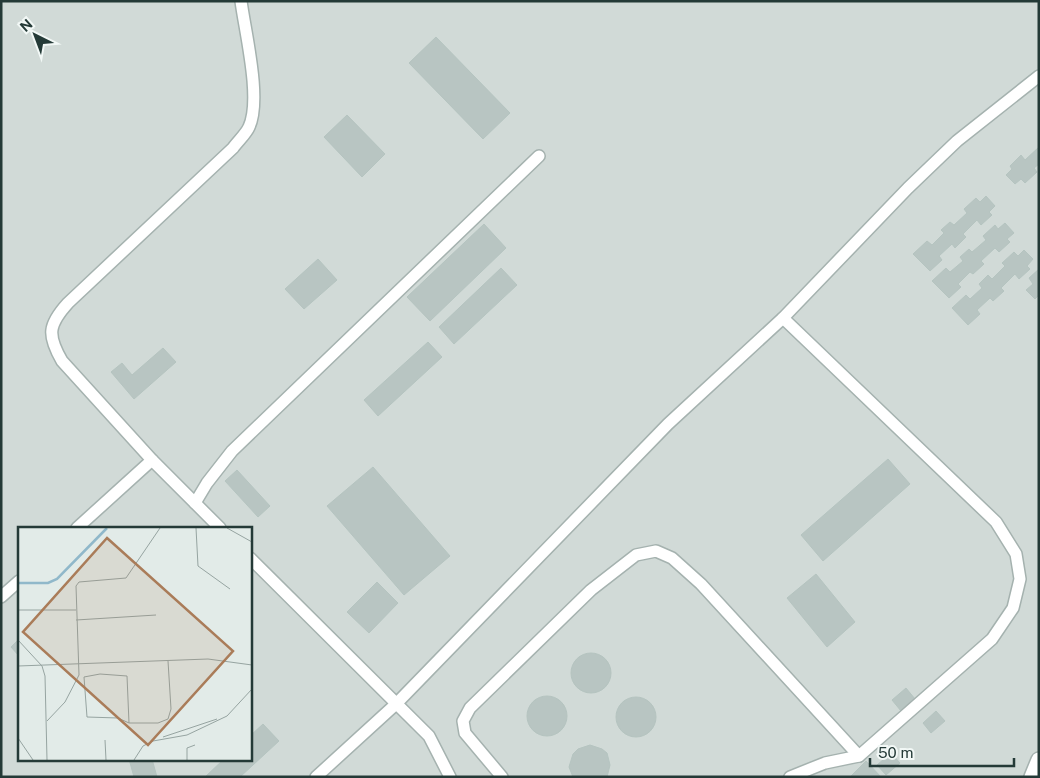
<svg xmlns="http://www.w3.org/2000/svg" width="1040" height="778" font-family="'Public Sans',sans-serif">
<style>
.built{fill:#d1dad7;fill-rule:evenodd}
.building{fill:#b8c5c2;stroke:#b5c4c0}
.lines{fill:none;stroke-linecap:round;stroke-linejoin:round}
.lane-casing{stroke:#a5b2af;stroke-width:14}
.street-casing{stroke:#a5b2af;stroke-width:18}
.lane{stroke:#fff;stroke-width:11}
.street{stroke:#fff;stroke-width:15}
.inset-river{fill:none;stroke:#90b8ca;stroke-width:2.5}
.inset-road{fill:none;stroke:#96a4a1;stroke-width:1}
.view{fill:#aa7c59;fill-opacity:0.15;stroke:#aa7c59;stroke-width:2.5}
.inset-edge{fill:none;stroke:#243a37;stroke-width:2.5}
</style>
<rect width="100%" height="100%" fill="#e2ebe8"/>
<path class="built" d="M1,1H1039V777H1ZM19,528H250V759H19Z"/>
<g class="building">
<polygon points="436,37 510,113 483,139 409,63"/>
<polygon points="347,115 385,154 362,177 324,137"/>
<polygon points="1039,147 1039,164 1034,168 1037,172 1025,183 1021,179 1015,184 1006,175 1012,169 1010,166 1021,155 1025,160"/>
<polygon points="986,196 995,206 989,212 992,215 981,225 977,220 963,234 966,237 955,248 952,244 939,256 942,260 930,271 913,254 927,241 932,245 944,233 941,230 950,222 954,225 967,213 964,209 976,198 980,202"/>
<polygon points="1005,223 1014,233 1007,239 1010,242 999,252 995,248 981,261 984,264 973,274 970,272 958,284 961,287 949,298 932,281 946,268 950,272 963,261 960,257 969,249 972,252 986,240 983,236 995,225 998,229"/>
<polygon points="484,224 506,248 430,321 407,297"/>
<polygon points="1024,250 1033,259 1027,266 1030,269 1019,279 1015,274 1001,288 1004,291 993,301 990,298 977,310 980,314 968,325 952,308 966,295 970,299 982,288 979,284 988,275 992,279 1005,266 1002,263 1014,252 1018,256"/>
<polygon points="318,259 337,280 304,309 285,289"/>
<polygon points="501,268 517,285 454,344 439,327"/>
<polygon points="1039,269 1039,295 1035,299 1026,290 1033,284 1029,278"/>
<polygon points="428,342 442,357 378,416 364,400"/>
<polygon points="163,348 176,362 134,399 111,372 122,363 132,375"/>
<polygon points="888,459 910,484 823,561 801,535"/>
<polygon points="373,467 450,556 404,595 327,506"/>
<polygon points="237,470 270,506 258,517 225,481"/>
<polygon points="816,574 855,622 827,647 787,598"/>
<polygon points="377,582 398,603 369,633 347,612"/>
<polygon points="19,639 19,656 11,647"/>
<circle cx="591" cy="673" r="20"/>
<polygon points="906,688 915,699 901,711 892,700"/>
<circle cx="547" cy="716" r="20"/>
<circle cx="636" cy="717" r="20"/>
<polygon points="936,711 945,721 931,733 923,723"/>
<polygon points="263,724 279,741 240,777 205,777 224,759 250,759 250,736"/>
<polygon points="590,745 602,749 607,753 610,765 607,777 573,777 569,767 573,754 578,749"/>
<polygon points="891,753 900,763 886,775 877,765"/>
<polygon points="129,759 152,759 157,777 134,777"/>
<polygon points="866,761 881,777 850,777"/>
</g>
<g class="lines">
<defs>
<g id="lane">
<polyline points="783,318 996,522 1016,554 1020,579 1013,608 992,639 859,756 825,763 790,777"/>
<polyline points="195,503 207,483 232,451 539,156"/>
<polyline points="77,528 152,460"/>
<path d="M220,528L152,460L62,361C47,335 48,325 68,303L233,148C238,141 246,134 249,127C262,99 245,32 241,1"/>
<polyline points="250,558 429,736 450,777"/>
<polyline points="1,597 19,581"/>
<polyline points="316,777 396,704 668,424 783,318 908,188 957,141 1039,76"/>
<polyline points="502,777 465,733 463,721 470,708 591,590 636,555 656,551 672,558 701,584 859,756"/>
</g>
<polyline id="street" points="1032,777 1039,760"/>
</defs>
<use href="#lane" class="lane-casing"/>
<use href="#street" class="street-casing"/>
<use href="#lane" class="lane"/>
<use href="#street" class="street"/>
</g>
<g transform="translate(18 527)">
<rect width="234" height="234" fill="#e2ebe8"/>
<path class="inset-river" d="M0,56H30L39,52L89,1"/>
<path class="inset-road" d="M178,1L180,39L212,62M209,1L234,15M0,83H58M58,93L138,88M0,113L24,139L27,149L29,233M0,139L190,132L234,138M29,194L47,175L61,148L58,59L61,55L108,51L142,1M111,196L109,149L82,147L66,150L69,190L100,191L111,196H140L150,192L153,182L150,134M145,210L199,192M0,211L15,233M87,213L88,233M116,233L125,219L135,214L169,208L209,189L234,162M169,233V221L177,218"/>
<path class="view" d="M89,11L215,124L130,218L5,105Z"/>
<rect width="234" height="234" class="inset-edge"/>
</g>
<rect width="1040" height="778" fill="none" stroke="#243a37" stroke-width="5"/>
<g transform="translate(35 35) rotate(318)" stroke="#f2f8f6" stroke-width="4" paint-order="stroke">
<path d="M0-4L9 19L0 12L-9 19Z" fill="#243a37"/>
<text y="-8" font-size="14" font-weight="bold" text-anchor="middle" fill="#243a37">N</text>
</g>
<path d="M870 758v8h144v-8" fill="none" stroke="#243a37" stroke-width="2.5"/>
<text x="878" y="758" font-size="15" fill="#243a37" stroke="#f2f8f6" stroke-width="4" paint-order="stroke">50 m</text>
</svg>
